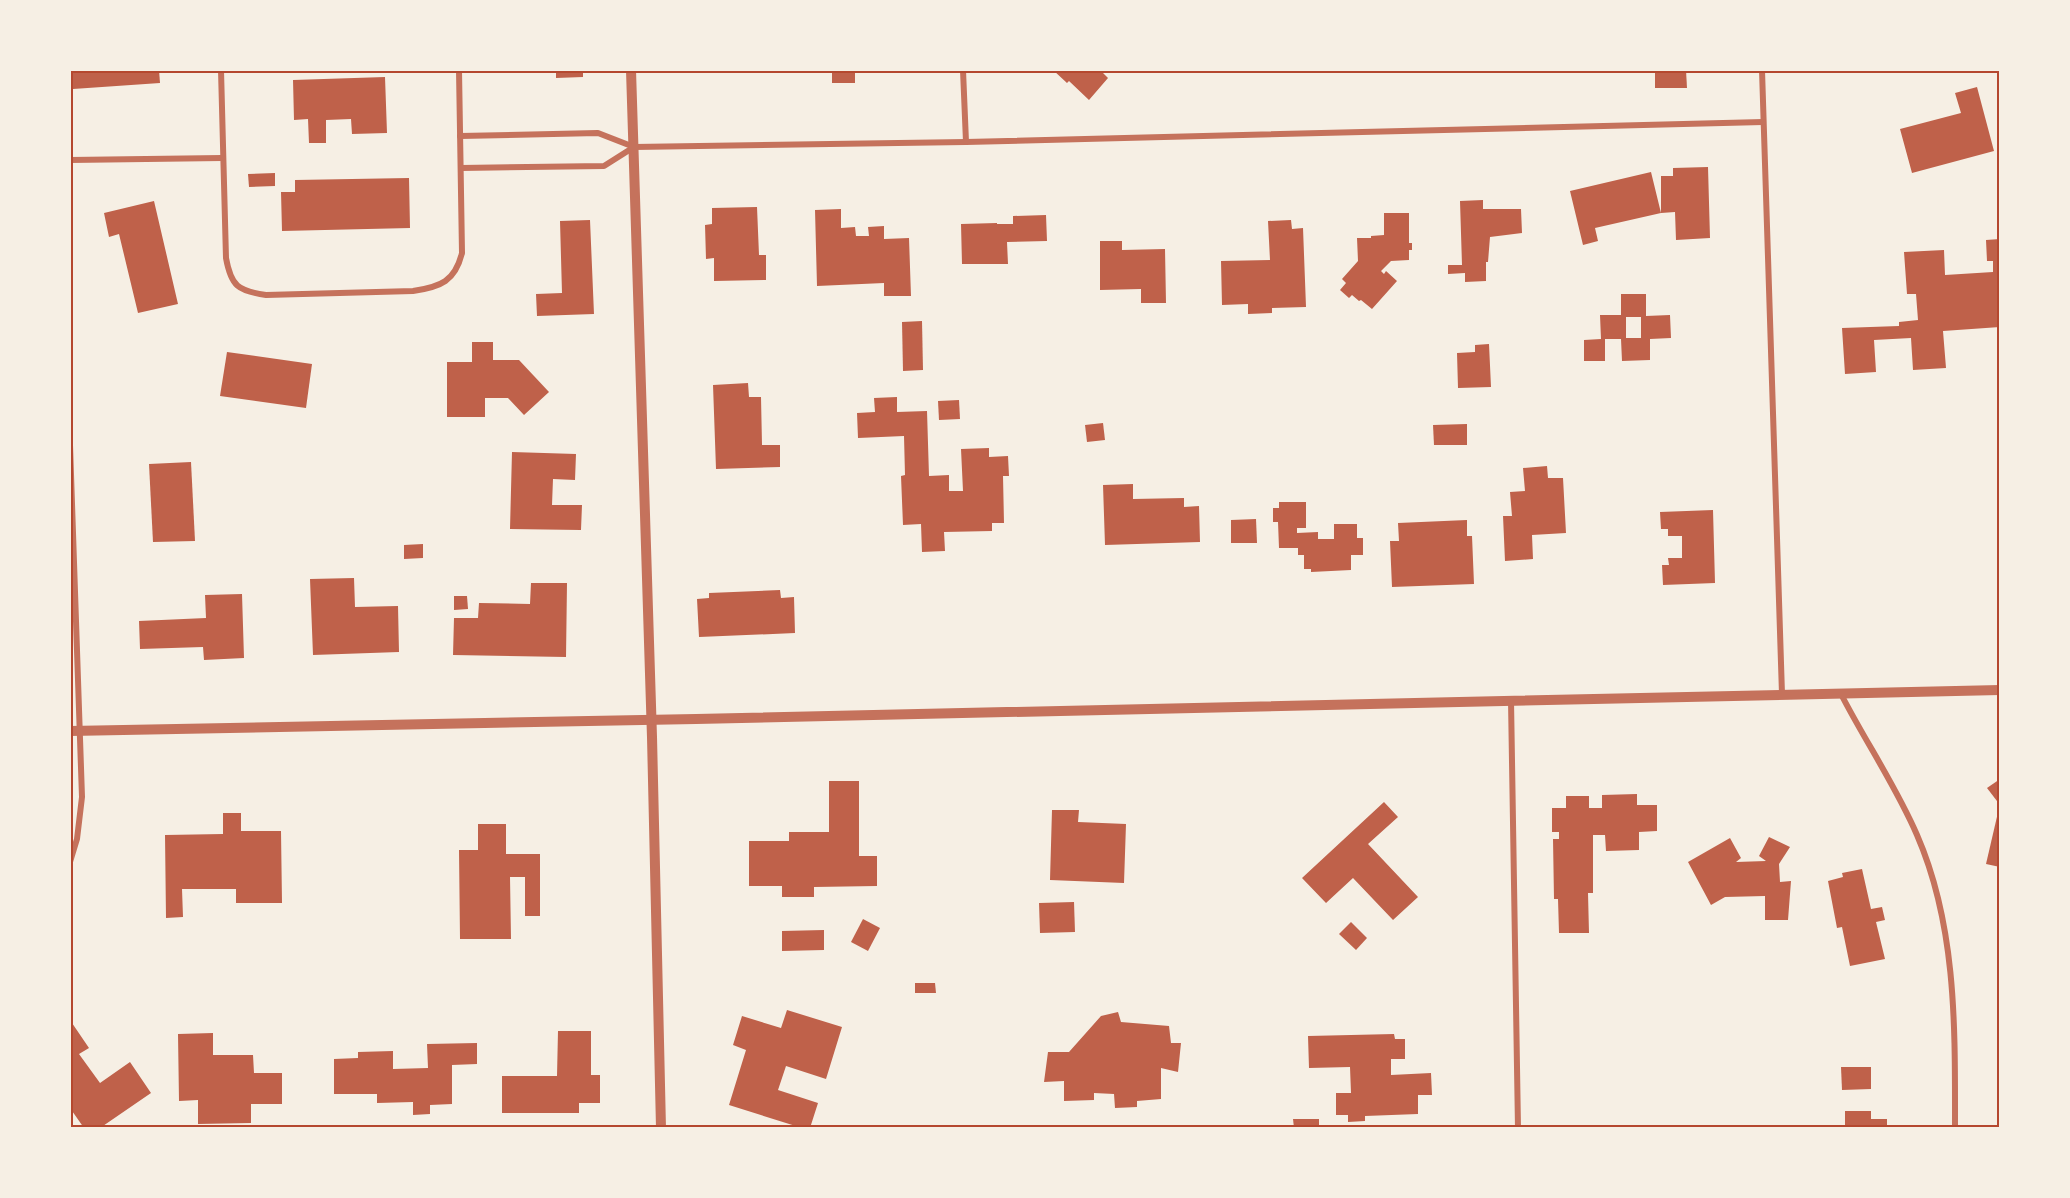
<svg xmlns="http://www.w3.org/2000/svg" width="2070" height="1198" font-family="Rubik,sans-serif">
<style>
.building{fill:#bf614a;fill-rule:evenodd}
.lines{fill:none;stroke-linecap:round;stroke-linejoin:round}
.minor{stroke:#c5725c;stroke-width:6}
.tertiary{stroke:#c5725c;stroke-width:10}
.neatline{fill:none;stroke:#b5482f;stroke-width:2}
</style>
<rect width="100%" height="100%" fill="#f6efe4"/>
<g class="building">
<polygon points="72,70 159,70 160,83 73,89"/>
<polygon points="556,70 583,70 583,77 556,78"/>
<rect x="832" y="70" width="23" height="13"/>
<polygon points="1053,70 1100,70 1108,78 1089,100 1069,81 1067,83"/>
<polygon points="1655,70 1686,70 1687,88 1655,88"/>
<polygon points="385,77 387,133 352,134 351,119 326,120 326,143 309,143 308,119 294,120 293,80"/>
<polygon points="1977,87 1994,151 1912,173 1900,129 1961,113 1955,93"/>
<polygon points="1708,167 1710,238 1676,240 1675,212 1661,213 1661,176 1673,176 1673,168"/>
<polygon points="1651,172 1661,213 1595,228 1598,241 1583,245 1570,191"/>
<polygon points="275,173 275,186 249,187 248,174"/>
<polygon points="409,178 410,228 282,231 281,192 295,192 295,180"/>
<polygon points="1483,200 1483,209 1521,209 1522,233 1490,237 1488,262 1486,262 1486,281 1465,282 1465,273 1448,274 1448,265 1462,265 1460,201"/>
<polygon points="154,201 178,304 138,313 119,234 109,237 104,213"/>
<polygon points="757,207 759,255 766,255 766,280 714,281 714,258 706,259 705,225 712,224 712,208"/>
<polygon points="841,209 841,228 855,227 856,236 869,236 868,227 884,226 884,239 909,238 911,296 884,296 884,283 817,286 815,210"/>
<polygon points="1384,213 1409,213 1409,243 1412,243 1412,250 1409,250 1409,260 1391,261 1381,271 1384,274 1386,271 1397,281 1372,309 1361,300 1359,301 1352,295 1349,298 1340,290 1346,283 1342,279 1358,261 1357,238 1371,238 1371,236 1384,235"/>
<polygon points="1046,215 1047,241 1007,242 1008,264 962,264 961,224 997,223 997,224 1013,224 1013,216"/>
<polygon points="590,220 594,314 537,316 536,294 562,293 560,221"/>
<polygon points="1291,220 1292,229 1303,228 1306,307 1272,308 1272,313 1248,314 1248,304 1222,305 1221,261 1270,260 1268,221"/>
<polygon points="2000,239 2000,327 1943,331 1946,368 1913,370 1911,338 1874,340 1876,372 1845,374 1842,328 1899,326 1899,322 1918,320 1916,294 1907,294 1904,252 1944,250 1945,275 1993,272 1993,261 1987,261 1986,240"/>
<polygon points="1100,241 1122,241 1122,250 1165,249 1166,303 1141,303 1141,289 1100,290"/>
<path d="M1621,294H1646V316L1670,315L1671,338L1650,339V360L1622,361L1621,339H1605V361H1584V340L1601,339L1600,315H1621ZM1626,317H1641V338H1626Z"/>
<polygon points="922,321 923,370 903,371 902,322"/>
<polygon points="472,342 493,342 493,360 519,360 549,392 524,415 508,398 485,398 485,417 447,417 447,362 472,362"/>
<polygon points="1489,344 1491,387 1458,388 1457,353 1475,352 1475,345"/>
<polygon points="227,352 312,364 306,408 220,396"/>
<polygon points="748,383 749,397 761,397 762,445 780,445 780,467 716,469 713,385"/>
<polygon points="897,397 897,412 927,411 929,476 949,475 949,491 963,491 961,449 989,448 989,457 1008,456 1009,476 1003,476 1004,523 992,523 992,531 944,532 945,551 922,552 921,524 903,525 901,476 905,475 904,436 858,438 857,413 875,412 874,398"/>
<polygon points="959,400 960,419 939,420 938,401"/>
<polygon points="1103,423 1105,440 1087,442 1085,425"/>
<polygon points="1467,424 1467,445 1434,445 1433,425"/>
<polygon points="512,452 576,454 575,480 553,479 552,505 582,505 581,530 510,529"/>
<polygon points="191,462 195,541 153,542 149,464"/>
<polygon points="1547,466 1548,478 1563,478 1566,533 1532,535 1533,559 1505,561 1503,516 1512,516 1510,492 1525,491 1523,468"/>
<polygon points="1133,484 1133,499 1184,498 1184,507 1199,506 1200,542 1105,545 1103,485"/>
<polygon points="1279,502 1306,502 1306,528 1297,528 1297,533 1318,532 1318,539 1334,539 1334,524 1357,524 1357,538 1363,538 1363,555 1351,555 1351,570 1311,572 1311,569 1304,569 1304,555 1298,555 1298,548 1279,548 1278,522 1273,522 1273,508 1279,508"/>
<polygon points="1713,510 1715,583 1663,585 1662,565 1669,565 1668,558 1682,558 1682,536 1668,536 1668,529 1661,529 1660,512"/>
<polygon points="1256,519 1257,543 1231,543 1231,520"/>
<polygon points="1467,520 1467,536 1472,536 1474,584 1392,587 1390,541 1399,541 1398,523"/>
<polygon points="423,544 423,558 404,559 404,545"/>
<polygon points="354,578 355,607 398,606 399,652 313,655 310,579"/>
<polygon points="531,583 567,583 566,657 453,655 454,618 478,618 479,603 530,604"/>
<polygon points="780,590 781,598 794,597 795,633 699,637 697,599 709,598 709,593"/>
<polygon points="242,594 244,658 204,660 203,647 140,649 139,621 206,618 205,595"/>
<polygon points="454,596 467,596 468,609 454,610"/>
<polygon points="2000,779 2000,805 1987,788"/>
<polygon points="829,781 859,781 859,856 877,856 877,886 814,887 814,897 782,897 782,886 749,886 749,841 789,841 789,832 829,832"/>
<polygon points="1637,794 1637,805 1657,805 1657,831 1639,832 1639,850 1606,851 1605,835 1593,835 1593,893 1588,893 1589,933 1559,933 1558,899 1554,899 1553,839 1559,839 1559,832 1552,832 1552,808 1566,808 1566,796 1589,796 1589,808 1602,808 1602,795"/>
<polygon points="1384,802 1398,817 1368,844 1418,897 1393,920 1353,878 1326,903 1302,878"/>
<polygon points="1999,808 2000,809 2000,867 1986,864"/>
<polygon points="1052,810 1079,810 1078,822 1126,824 1124,883 1050,880"/>
<polygon points="223,813 241,813 241,831 281,831 282,903 236,903 236,889 182,889 183,917 166,918 165,835 223,834"/>
<polygon points="478,824 506,824 506,854 540,854 540,916 525,916 525,877 510,877 511,939 460,939 459,850 478,850"/>
<polygon points="1769,837 1790,847 1779,864 1780,882 1791,881 1788,920 1765,920 1765,896 1725,897 1711,905 1688,862 1730,838 1741,858 1736,862 1766,861 1759,856"/>
<polygon points="1862,869 1871,909 1882,907 1885,920 1876,922 1885,959 1850,966 1842,927 1837,928 1828,881 1843,877 1842,873"/>
<polygon points="1074,902 1075,932 1040,933 1039,903"/>
<polygon points="863,919 880,928 868,951 851,942"/>
<polygon points="1351,922 1367,938 1356,950 1339,934"/>
<polygon points="824,930 824,950 782,951 782,931"/>
<polygon points="915,983 935,983 936,993 915,993"/>
<polygon points="787,1010 842,1027 826,1079 786,1066 778,1090 818,1103 810,1128 802,1128 729,1105 746,1050 733,1045 742,1016 781,1028"/>
<polygon points="1118,1012 1121,1022 1169,1026 1171,1043 1181,1043 1178,1072 1161,1068 1161,1099 1137,1101 1137,1107 1115,1108 1114,1094 1094,1093 1094,1100 1064,1101 1064,1081 1044,1082 1048,1052 1069,1052 1101,1016"/>
<polygon points="72,1023 89,1048 79,1054 100,1083 130,1062 151,1093 100,1128 84,1128 70,1108 70,1025"/>
<polygon points="558,1031 591,1031 591,1075 600,1075 600,1103 579,1103 579,1113 502,1113 502,1076 557,1076"/>
<polygon points="213,1033 213,1055 253,1055 254,1073 282,1073 282,1104 251,1104 251,1123 198,1124 198,1100 179,1101 178,1034"/>
<polygon points="1394,1034 1395,1039 1405,1039 1405,1059 1391,1059 1391,1075 1431,1073 1432,1095 1418,1095 1418,1114 1365,1116 1365,1121 1348,1122 1348,1115 1336,1115 1336,1093 1351,1093 1350,1067 1309,1068 1308,1036"/>
<polygon points="477,1043 477,1064 452,1065 452,1104 430,1105 430,1114 413,1115 413,1102 377,1103 377,1094 334,1094 334,1059 358,1058 358,1052 393,1051 393,1069 428,1068 427,1044"/>
<polygon points="1841,1067 1871,1067 1871,1089 1842,1090"/>
<polygon points="1845,1111 1871,1111 1871,1119 1887,1119 1887,1128 1845,1128"/>
<polygon points="1293,1119 1319,1119 1319,1128 1294,1128"/>
</g>
<g class="lines">
<g class="minor">
<path d="M221,70L226,258C231,286 238,291 266,295L413,291C441,287 455,281 462,253L459,70"/>
<polyline points="963,70 966,142"/>
<polyline points="1762,70 1782,694"/>
<polyline points="460,136 598,133 634,147 966,142 1763,122"/>
<polyline points="70,160 222,158"/>
<polyline points="461,168 604,166 634,147"/>
<polyline points="70,445 82,797 77,839 70,862"/>
<path d="M1841,694C1865,741 1896,786 1917,835C1957,927 1955,1029 1955,1128"/>
<polyline points="1511,700 1518,1128"/>
</g>
<g class="tertiary">
<polyline points="631,70 652,737 661,1128"/>
<polyline points="70,731 696,719 2000,690"/>
</g>
</g>
<rect width="2070" height="1198" fill="none" stroke="#f6efe4" stroke-width="144"/>
<rect x="72" y="72" width="1926" height="1054" class="neatline"/>
</svg>
